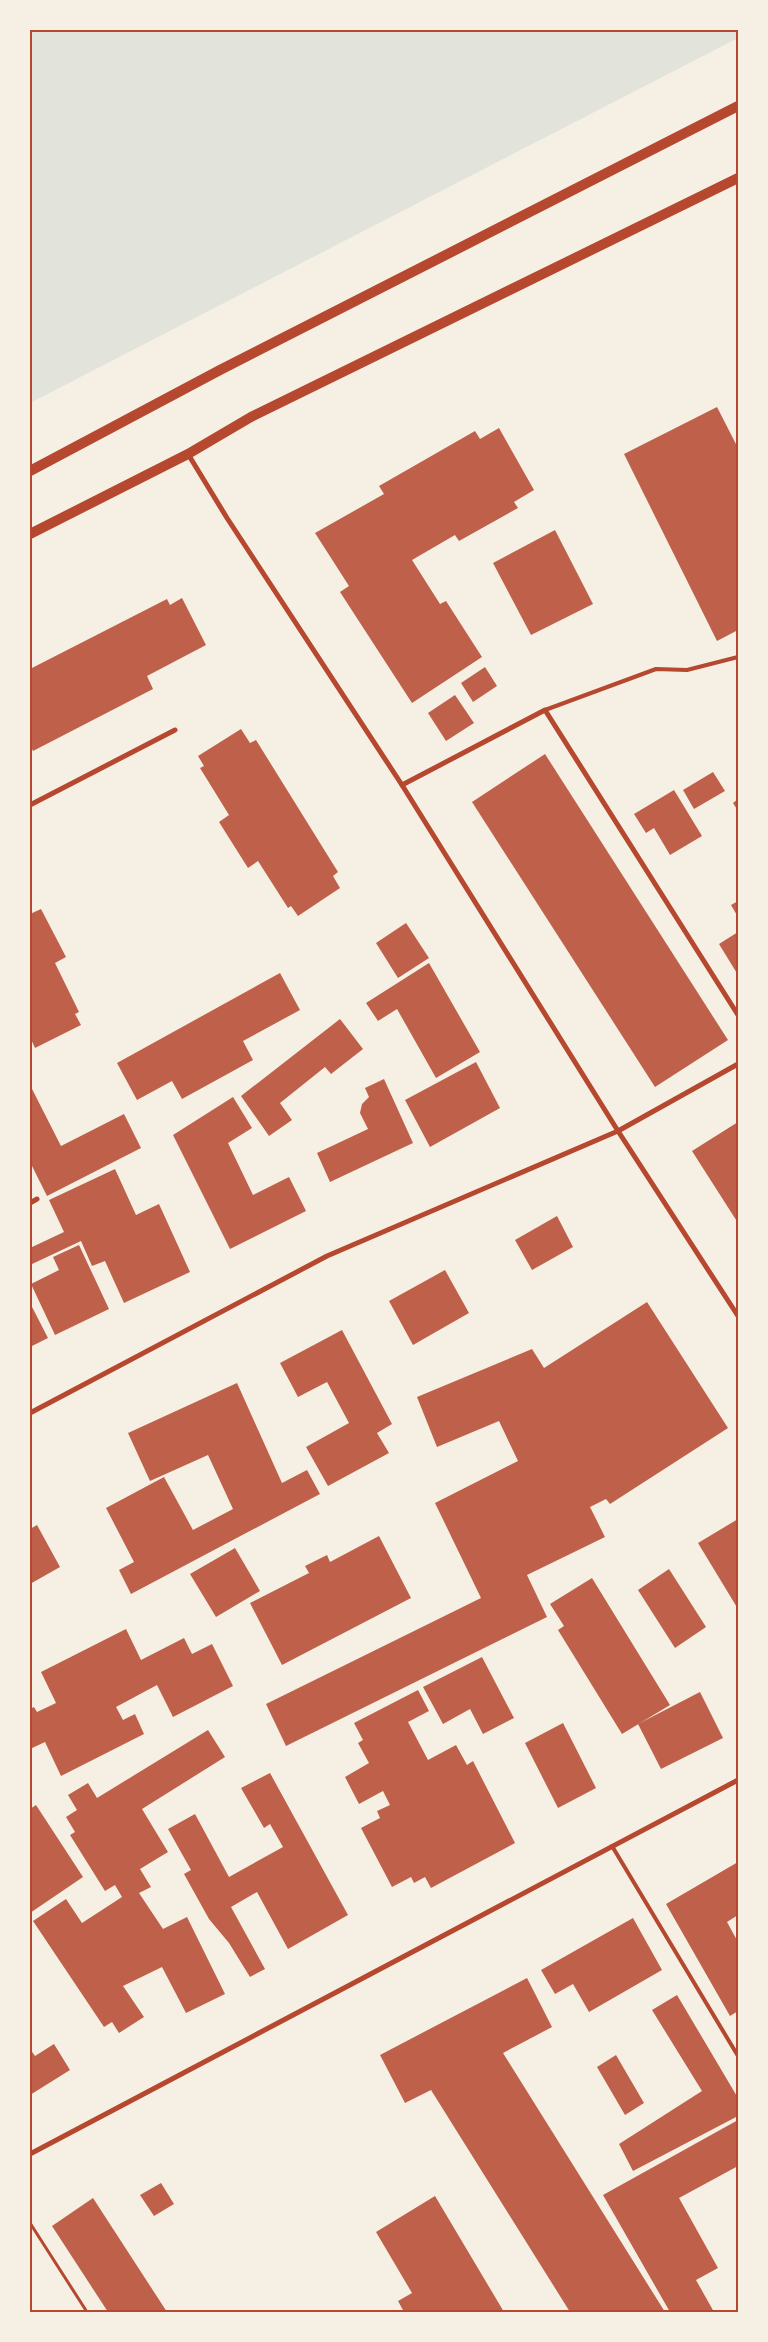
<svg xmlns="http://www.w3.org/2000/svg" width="768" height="2342" font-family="Inter,sans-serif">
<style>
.green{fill:#e2e4dc}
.building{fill:#bf614a}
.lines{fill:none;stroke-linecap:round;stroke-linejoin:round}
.path{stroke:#b5482f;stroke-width:3}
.service{stroke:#b5482f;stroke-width:4}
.minor{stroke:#b5482f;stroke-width:5}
.secondary{stroke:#b5482f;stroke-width:10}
.neatline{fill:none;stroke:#b5482f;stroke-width:2}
</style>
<rect width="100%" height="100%" fill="#f6efe4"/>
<polygon class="green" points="30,30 738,30 738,38 30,403"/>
<g class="building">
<polygon points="717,407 738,448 738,630 717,641 624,454"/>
<polygon points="499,428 534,490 514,502 518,508 459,541 455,535 412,560 440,604 446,601 482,657 412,703 340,592 349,586 315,533 384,494 379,486 475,431 480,439"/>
<polygon points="555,530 593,604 531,635 493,563"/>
<polygon points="182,598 206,645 147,676 153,689 33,751 30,745 30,669 167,599 170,605"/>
<polygon points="485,667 497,686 473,702 461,683"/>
<polygon points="455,695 474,723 446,741 428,713"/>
<polygon points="241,729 250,743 256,740 338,872 333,876 340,888 298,916 291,906 288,908 258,861 248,868 219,822 229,815 200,768 204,766 198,756"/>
<polygon points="545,754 728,1040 655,1087 472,802"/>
<polygon points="713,772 725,791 694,809 683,790"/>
<polygon points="674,790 702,836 670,855 654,828 646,833 634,814"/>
<polygon points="738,799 738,811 733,803"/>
<polygon points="738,901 738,917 731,905"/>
<polygon points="41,909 66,957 55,963 79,1012 75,1014 81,1025 35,1048 30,1037 30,914"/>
<polygon points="406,923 429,958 398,978 376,943"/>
<polygon points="738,932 738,975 719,944"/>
<polygon points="429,963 480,1052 436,1078 397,1009 378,1021 366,1003"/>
<polygon points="280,973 300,1010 243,1041 253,1060 182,1099 172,1081 137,1100 117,1063"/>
<polygon points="340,1019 363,1049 331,1074 325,1067 280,1103 292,1120 269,1136 241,1096"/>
<polygon points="476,1062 500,1108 430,1147 405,1100"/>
<polygon points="384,1079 413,1143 330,1182 317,1153 368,1129 360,1113 362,1104 369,1097 365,1088"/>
<polygon points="30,1085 61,1146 124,1114 141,1148 47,1196 30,1162"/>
<polygon points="233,1097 252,1128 228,1143 253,1195 289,1177 306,1211 230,1249 173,1135"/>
<polygon points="738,1122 738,1223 692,1151"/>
<polygon points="115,1169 136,1215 159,1204 190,1272 124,1303 105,1261 92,1266 81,1241 30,1265 30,1248 64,1232 49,1200"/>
<polygon points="557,1216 573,1247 532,1270 515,1240"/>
<polygon points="79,1245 109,1309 55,1335 31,1284 59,1270 53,1257"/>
<polygon points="445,1270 469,1313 413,1345 389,1301"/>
<polygon points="647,1302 728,1428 610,1504 606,1499 590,1507 605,1537 527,1575 547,1617 286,1746 266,1704 481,1598 435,1503 518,1461 499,1421 437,1447 417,1397 532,1349 544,1368"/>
<polygon points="30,1303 48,1338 30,1347"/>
<polygon points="342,1330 392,1424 377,1433 389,1453 328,1486 306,1447 349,1423 327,1382 298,1397 280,1363"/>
<polygon points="237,1383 282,1483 307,1470 320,1494 131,1594 119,1570 134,1562 106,1508 164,1477 193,1530 233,1509 208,1455 150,1481 128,1433"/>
<polygon points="738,1519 738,1609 698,1543"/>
<polygon points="37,1525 60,1567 30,1584 30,1529"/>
<polygon points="379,1536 411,1598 282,1665 250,1603 309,1573 305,1566 327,1555 330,1562"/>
<polygon points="235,1548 260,1591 216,1617 190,1574"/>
<polygon points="669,1569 706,1627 675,1648 638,1590"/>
<polygon points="592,1578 670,1705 622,1734 558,1630 564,1626 550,1604"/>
<polygon points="126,1629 141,1660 184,1638 192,1654 212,1644 233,1686 173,1717 157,1685 116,1707 123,1720 135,1714 144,1734 61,1776 45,1742 30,1749 30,1709 34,1707 37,1712 56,1703 41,1672"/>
<polygon points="482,1657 514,1718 483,1734 470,1709 443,1724 423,1687"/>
<polygon points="418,1690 429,1711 408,1722 428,1760 456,1745 467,1765 473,1761 515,1843 431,1888 425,1877 414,1883 411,1877 392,1887 361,1828 380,1818 377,1811 390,1805 383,1791 359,1804 345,1777 369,1763 358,1743 363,1740 354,1723"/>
<polygon points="700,1692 723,1738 661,1769 638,1724"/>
<polygon points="563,1723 596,1788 558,1808 525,1743"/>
<polygon points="208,1730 225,1757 142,1809 168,1852 140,1869 151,1887 139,1893 163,1929 187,1917 225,1994 186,2013 162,1967 123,1986 144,2017 119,2033 112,2022 104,2027 33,1921 66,1899 82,1923 122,1897 115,1885 105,1891 70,1835 75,1832 66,1817 77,1810 68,1795 88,1783 97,1798"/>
<polygon points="270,1773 348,1915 288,1949 257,1892 231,1907 265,1969 250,1977 229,1943 209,1919 184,1874 191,1870 168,1829 195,1814 229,1877 283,1847 270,1824 264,1828 241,1788"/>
<polygon points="36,1805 83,1877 30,1913 30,1809"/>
<polygon points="738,1862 738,1915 727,1922 738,1942 738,2011 730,2016 666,1904"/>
<polygon points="633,1918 662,1970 589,2012 573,1984 555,1994 541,1970"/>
<polygon points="527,1978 552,2027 503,2053 665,2312 570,2312 431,2090 405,2103 380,2055"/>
<polygon points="677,1995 738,2098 738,2116 633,2171 619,2144 702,2091 652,2010"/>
<polygon points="54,2044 70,2070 30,2095 30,2049 35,2056"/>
<polygon points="616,2055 644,2103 625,2115 597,2067"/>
<polygon points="738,2120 738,2166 679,2198 718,2268 696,2280 714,2312 670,2312 603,2195"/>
<polygon points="161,2183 174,2204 154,2216 140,2195"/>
<polygon points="435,2196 504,2312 404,2312 398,2301 412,2293 376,2232"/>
<polygon points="93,2198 167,2312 108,2312 52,2226"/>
</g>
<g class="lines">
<polyline class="path" points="30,2223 87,2312"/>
<g class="service">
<polyline points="545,710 656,669 687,670 738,657"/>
<polyline points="612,1846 738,2056"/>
</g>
<g class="minor">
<polyline points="188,454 227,518 402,785 618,1131 738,1316"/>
<polyline points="402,785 545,710 738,1015"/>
<polyline points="30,805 175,730"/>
<polyline points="30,1203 37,1199"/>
<polyline points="30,1413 327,1256 618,1131 738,1064"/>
<polyline points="30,2154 738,1780"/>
</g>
<g class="secondary">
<polyline points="30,471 220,370 738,106"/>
<polyline points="30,534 188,454 251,417 738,178"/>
</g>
</g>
<rect width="768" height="2342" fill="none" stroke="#f6efe4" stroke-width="62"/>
<rect x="31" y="31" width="706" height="2280" class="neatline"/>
</svg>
